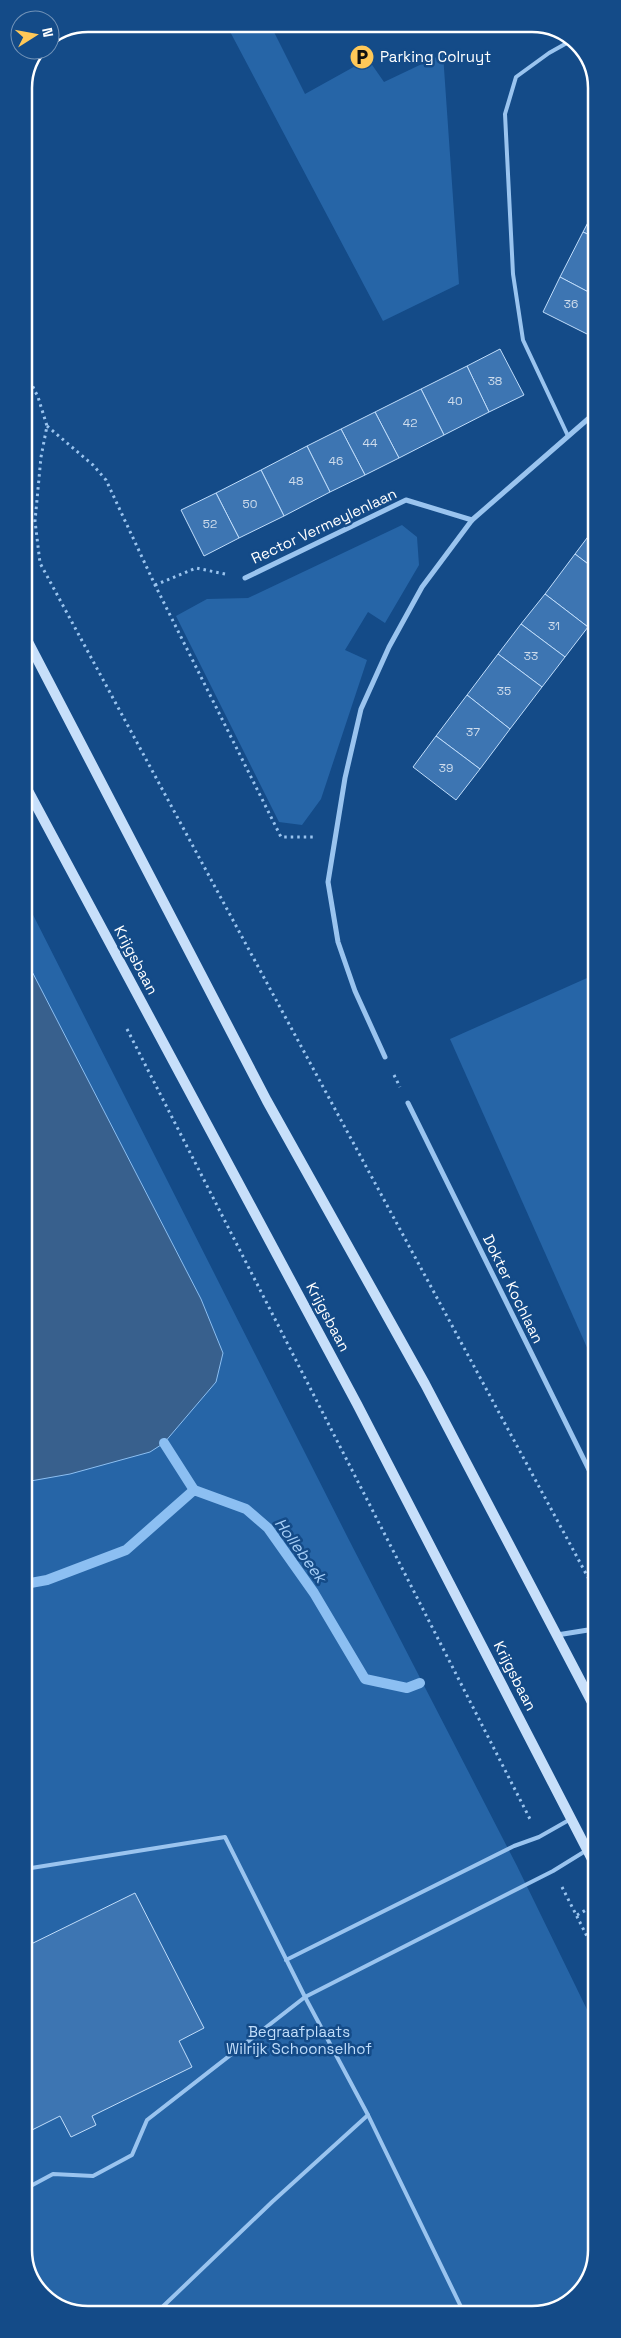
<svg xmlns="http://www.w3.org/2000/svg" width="621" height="2338" font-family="'Space Grotesk',sans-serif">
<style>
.green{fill:#2665a7}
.water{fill:#38608d;stroke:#8cbff2}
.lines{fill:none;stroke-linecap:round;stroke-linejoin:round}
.stream{stroke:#8cbff2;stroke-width:10}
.building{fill:#3d75b2;stroke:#c0ddfb}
.path{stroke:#9ac4ef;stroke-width:3;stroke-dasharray:2.5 4;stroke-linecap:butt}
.lane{stroke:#9ac4ef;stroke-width:4}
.street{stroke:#9ac4ef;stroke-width:5}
.secondary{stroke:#c7dffa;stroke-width:10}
.labels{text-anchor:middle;stroke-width:5;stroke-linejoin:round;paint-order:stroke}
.number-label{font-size:12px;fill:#cedcec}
.poi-label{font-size:15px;fill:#fff;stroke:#144b88;text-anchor:start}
.street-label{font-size:15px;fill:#fff;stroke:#144b88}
.park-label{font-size:15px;fill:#c0ddfb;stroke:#144b88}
.water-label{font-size:16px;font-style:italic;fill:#a5cef7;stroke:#144b88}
.rim{fill:none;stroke:#fff;stroke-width:2.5}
</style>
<rect width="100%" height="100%" fill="#144b88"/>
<g class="green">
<polygon points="226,24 270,24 305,94 368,59 384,82 443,54 459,284 383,321"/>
<polygon points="402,525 417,537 419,565 385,623 368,612 345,650 367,660 321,799 302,825 279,822 176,616 207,599 248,598"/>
<polygon points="24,897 349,1540 517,1866 597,2030 597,2250 584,2289 546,2313 84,2314 46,2298 25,2263"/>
<polygon points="596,974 597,1370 450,1039"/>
</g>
<polygon class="water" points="24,956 201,1299 223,1353 216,1382 164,1443 150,1452 70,1474 25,1482"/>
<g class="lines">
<g class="stream">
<polyline points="164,1443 194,1490"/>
<polyline points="25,1584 47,1580 126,1550 194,1490 246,1509 268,1528 314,1593 365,1679 407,1688 420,1683"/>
</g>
</g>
<g class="building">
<polygon points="596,207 596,238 583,232"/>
<polygon points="583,232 596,238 596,296 560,277"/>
<polygon points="560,277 596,296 596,325 591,336 543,312"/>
<polygon points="500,349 524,395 489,412 467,366"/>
<polygon points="467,366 489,412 444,435 421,389"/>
<polygon points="421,389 444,435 399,458 375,412"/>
<polygon points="375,412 399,458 365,475 341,429"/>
<polygon points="341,429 365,475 330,492 307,446"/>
<polygon points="307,446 330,492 284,516 261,470"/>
<polygon points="261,470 284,516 239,538 216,493"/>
<polygon points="216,493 239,538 204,556 181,510"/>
<polygon points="596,526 596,570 575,554"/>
<polygon points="575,554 596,570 596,616 588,627 545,594"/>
<polygon points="545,594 588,627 565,657 521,624"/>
<polygon points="521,624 565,657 542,687 498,654"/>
<polygon points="498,654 542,687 510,729 467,695"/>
<polygon points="467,695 510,729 480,769 436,736"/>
<polygon points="436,736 480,769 456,800 413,767"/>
<polygon points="135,1893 204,2028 179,2041 192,2067 92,2116 96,2125 71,2137 60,2116 26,2133 25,1947"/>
</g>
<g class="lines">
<g class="path">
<polyline points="24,369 38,397 47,426 41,457 35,521 40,563 597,1594"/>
<polyline points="47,426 93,465 106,480 155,585 281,837 315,837"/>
<polyline points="155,585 196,568 225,574"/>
<polyline points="127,1029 531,1821"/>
<polyline points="394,1075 400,1087"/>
<polyline points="562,1887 597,1956"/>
<polyline points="577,1915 597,1904"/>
</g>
<g class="lane">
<polyline points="568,436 523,340 513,274 505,114 516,77 549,53 574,39"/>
<polyline points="25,1869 225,1837 305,1997 368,2115 464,2313"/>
<polyline points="286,1960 514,1846 539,1837 569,1820"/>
<polyline points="25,2189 53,2174 93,2176 132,2155 147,2120 305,1997 553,1871 587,1850"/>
<polyline points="155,2314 272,2202 368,2115"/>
</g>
<g class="street">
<polyline points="245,578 406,500 472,520"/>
<polyline points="385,1057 355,991 338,942 328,882 345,778 361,709 389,647 422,587 472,520 596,412"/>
<polyline points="408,1103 597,1486"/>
<polyline points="557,1635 588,1630 597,1626"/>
</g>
<g class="secondary">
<polyline points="24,634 267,1101 425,1384 597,1712"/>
<polyline points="24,783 357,1404 597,1869"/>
</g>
</g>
<defs>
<symbol id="parking-disc" viewBox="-11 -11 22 22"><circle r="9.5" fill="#ffc858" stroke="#144b88"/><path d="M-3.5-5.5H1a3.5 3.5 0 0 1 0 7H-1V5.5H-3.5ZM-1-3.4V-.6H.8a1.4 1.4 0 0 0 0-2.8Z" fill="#111"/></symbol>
</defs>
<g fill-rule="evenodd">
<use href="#parking-disc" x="348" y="43" width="28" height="28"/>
</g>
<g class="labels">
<g class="number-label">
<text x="571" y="308">36</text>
<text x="495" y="385">38</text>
<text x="455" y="405">40</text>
<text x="410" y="427">42</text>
<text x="370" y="447">44</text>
<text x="336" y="465">46</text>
<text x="296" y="485">48</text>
<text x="250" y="508">50</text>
<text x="210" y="528">52</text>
<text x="554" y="630">31</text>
<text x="531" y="660">33</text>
<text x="504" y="695">35</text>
<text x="473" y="736">37</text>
<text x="446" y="772">39</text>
</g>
<g class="poi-label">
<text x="380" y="62">Parking Colruyt</text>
</g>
<g class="street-label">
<text transform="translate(324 526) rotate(-25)" y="5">Rector Vermeylenlaan</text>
<text transform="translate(136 960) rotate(62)" y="5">Krijgsbaan</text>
<text transform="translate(513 1289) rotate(64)" y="5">Dokter Kochlaan</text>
<text transform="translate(328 1317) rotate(62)" y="5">Krijgsbaan</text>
<text transform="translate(515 1676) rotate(63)" y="5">Krijgsbaan</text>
</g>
<g class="park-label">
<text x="299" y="2037">Begraafplaats<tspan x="299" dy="17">Wilrijk Schoonselhof</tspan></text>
</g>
<g class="water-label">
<text transform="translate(301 1550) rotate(54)" y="6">Hollebeek</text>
</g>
</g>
<path d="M0 0H621V2338H0ZM88 32H532A56 56 0 0 1 588 88V2250A56 56 0 0 1 532 2306H88A56 56 0 0 1 32 2250V88A56 56 0 0 1 88 32Z" fill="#144b88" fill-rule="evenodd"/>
<path class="rim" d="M88 32H532A56 56 0 0 1 588 88V2250A56 56 0 0 1 532 2306H88A56 56 0 0 1 32 2250V88A56 56 0 0 1 88 32Z"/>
<g transform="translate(35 35) rotate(79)"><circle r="24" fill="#144b88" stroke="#7293b8"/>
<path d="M0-4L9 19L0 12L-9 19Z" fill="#ffc858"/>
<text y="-8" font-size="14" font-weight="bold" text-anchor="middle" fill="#ffffff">N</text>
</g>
</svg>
